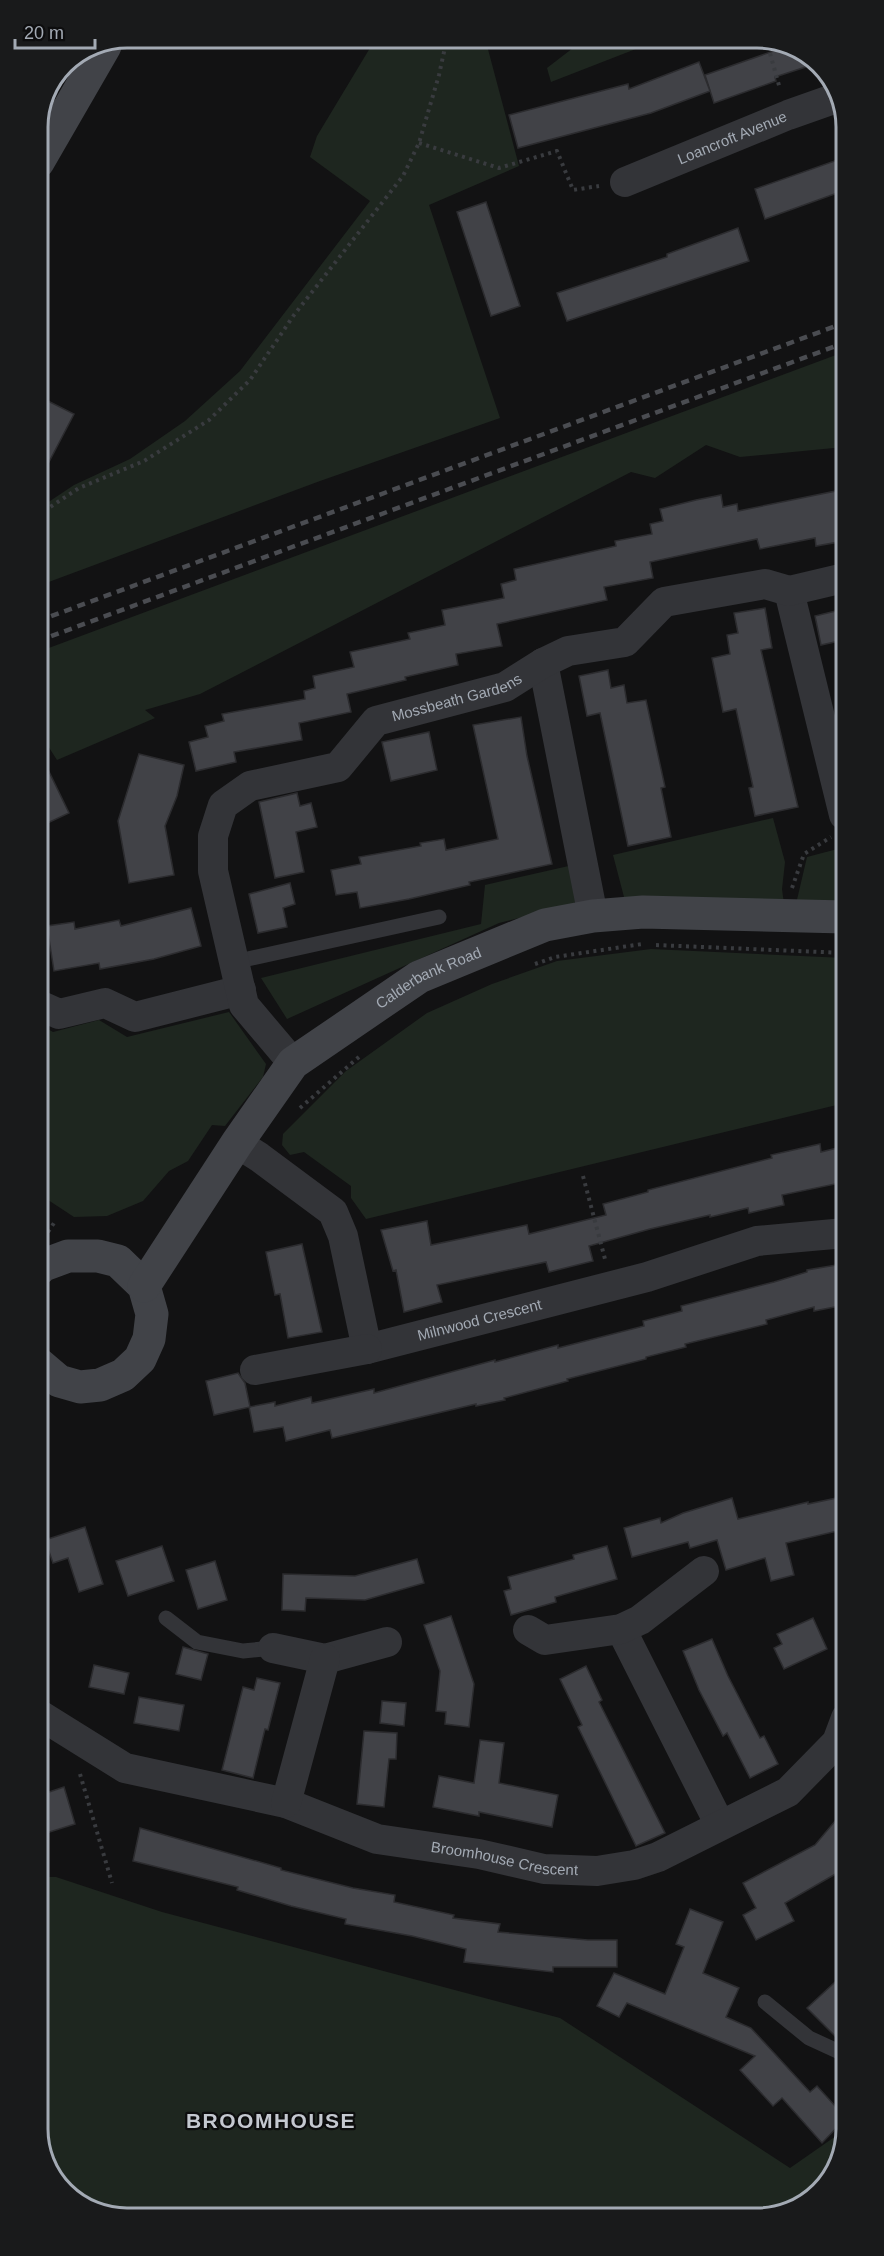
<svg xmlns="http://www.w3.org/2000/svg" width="884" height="2256" font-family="Arial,sans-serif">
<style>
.green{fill:#1e261f}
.building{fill:#414247;stroke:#2c2c2f;stroke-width:1.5}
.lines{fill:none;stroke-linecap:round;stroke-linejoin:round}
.path{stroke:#393b3f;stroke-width:4;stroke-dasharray:3 4.5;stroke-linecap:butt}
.lane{stroke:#333438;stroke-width:15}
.street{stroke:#333438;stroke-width:30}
.secondary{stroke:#414348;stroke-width:33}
.rail{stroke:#4a4c51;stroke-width:4.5;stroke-dasharray:8 6;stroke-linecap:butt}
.labels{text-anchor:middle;stroke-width:4.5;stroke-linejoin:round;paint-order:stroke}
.street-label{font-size:15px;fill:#a3aab4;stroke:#0d0d0e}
.district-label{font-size:21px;font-weight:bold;letter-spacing:1.5px;fill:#c4c8d0;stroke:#0d0d0e}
.rim{fill:none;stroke:#a3aab4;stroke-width:3}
</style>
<rect width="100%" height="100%" fill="#121213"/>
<g class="green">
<polygon points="376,38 485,38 519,166 429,205 500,418 320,481 38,586 38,509 74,485 130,459 185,421 240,371 370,201 310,157 317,136"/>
<polygon points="586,38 664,38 551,82 547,68"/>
<polygon points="844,352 844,447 740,457 706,445 655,478 631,472 200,694 145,710 155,718 57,760 39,732 38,652"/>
<polygon points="773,818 785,862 782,889 784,904 624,897 613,855"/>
<polygon points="845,847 845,906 796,904 807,857"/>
<polygon points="573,865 579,894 574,904 499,923 287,1019 261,978 481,924 485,885"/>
<polygon points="651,949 845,958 845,1103 366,1219 351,1198 351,1186 304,1152 290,1155 282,1145 283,1134 346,1071 427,1013 492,984 557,961"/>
<polygon points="229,1012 266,1064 263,1077 225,1126 212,1125 188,1161 169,1171 143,1201 107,1216 74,1217 39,1194 39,1024 53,1032 99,1020 127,1037"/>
<polygon points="40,1877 56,1877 162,1912 560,2018 790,2168 846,2129 828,2184 781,2215 121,2218 72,2200 41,2153"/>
</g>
<g class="building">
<polygon points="785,47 816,59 818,63 775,77 776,81 714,103 705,75"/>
<polygon points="699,62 710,91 651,113 518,148 509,115 628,84 629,89"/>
<polygon points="843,158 843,191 765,219 755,189"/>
<polygon points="486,202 520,306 491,316 457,212"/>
<polygon points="738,228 749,261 567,321 557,293 667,257 667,254"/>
<polygon points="38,396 74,414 38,483"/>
<polygon points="841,490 844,506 844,541 816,546 815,538 760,549 757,539 650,562 653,578 604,587 607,600 497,624 502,646 456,654 458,665 405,677 406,680 347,694 351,712 299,723 302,740 234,752 236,762 196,771 189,742 208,737 205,726 224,721 222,714 305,699 304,691 315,688 313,676 354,667 350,652 410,639 408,633 445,625 442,610 504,598 501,584 516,580 514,569 616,546 615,541 652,534 650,524 663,521 660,509 696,500 721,495 723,507 737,504 738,511"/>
<polygon points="765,608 772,648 761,650 798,807 755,816 749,788 753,787 736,709 723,712 712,658 730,654 727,635 738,633 734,613"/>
<polygon points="844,609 844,640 821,645 815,616"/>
<polygon points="608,670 611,688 624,685 627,703 646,700 665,787 661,788 671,837 628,846 600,713 587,716 579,676"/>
<polygon points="521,717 527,756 552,864 469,882 470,885 409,899 360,908 357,892 336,895 331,870 361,864 359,857 421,846 420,843 444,839 446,850 498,839 473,725"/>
<polygon points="429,732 437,770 391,781 382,742"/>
<polygon points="39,751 69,813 39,827"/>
<polygon points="139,754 184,765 177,796 165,826 174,875 129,883 118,821"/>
<polygon points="297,793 300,806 311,803 317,827 296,832 304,872 275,878 259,802"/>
<polygon points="290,883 295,904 283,908 287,927 258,933 249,894"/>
<polygon points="191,908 201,946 154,959 100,969 99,963 54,971 47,926 74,922 75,929 119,920 121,926"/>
<polygon points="820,1144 821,1152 845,1146 845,1182 782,1195 784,1205 749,1213 748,1208 710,1217 710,1215 650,1229 589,1246 593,1261 549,1272 546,1262 437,1285 442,1302 404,1312 396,1270 393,1271 381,1230 427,1221 431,1245 527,1225 529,1234 606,1215 603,1204 648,1192 648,1190 772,1158 771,1155"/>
<polygon points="302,1244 322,1332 288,1338 280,1294 275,1295 266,1252"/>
<polygon points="842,1264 845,1280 845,1305 814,1311 814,1307 766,1320 767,1324 685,1344 686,1347 646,1357 646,1359 567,1379 568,1381 504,1398 505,1400 476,1406 476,1404 332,1438 330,1430 286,1441 283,1427 254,1432 249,1407 275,1402 275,1406 311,1397 312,1403 374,1389 374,1393 495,1360 495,1362 558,1345 558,1348 644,1326 643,1321 682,1311 681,1306 774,1282 807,1272 807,1270"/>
<polygon points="238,1373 245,1383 250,1407 214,1415 206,1381"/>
<polygon points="846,1496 846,1529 786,1543 794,1575 771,1581 765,1558 726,1570 717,1540 690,1548 688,1542 632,1557 624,1528 660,1518 661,1523 683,1513 732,1498 738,1519 808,1502 808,1504"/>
<polygon points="85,1527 103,1584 79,1592 68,1558 53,1563 45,1540"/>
<polygon points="162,1546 174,1581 128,1596 116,1561"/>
<polygon points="607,1546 617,1579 555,1597 556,1602 511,1615 504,1591 511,1589 508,1577 574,1559 573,1555"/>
<polygon points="417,1559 424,1583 365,1600 306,1598 305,1611 282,1610 283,1574 355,1576"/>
<polygon points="215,1561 227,1600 198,1609 186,1570"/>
<polygon points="451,1616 474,1684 469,1727 445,1724 446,1712 436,1711 440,1671 424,1625"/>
<polygon points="813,1618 827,1649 784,1669 774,1648 782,1644 777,1634"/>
<polygon points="712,1639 728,1676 760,1738 764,1736 778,1764 750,1778 727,1733 723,1736 699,1690 683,1651"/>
<polygon points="183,1647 208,1654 201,1680 176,1674"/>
<polygon points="94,1665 129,1673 124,1694 89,1687"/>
<polygon points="586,1666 602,1700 599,1702 665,1833 636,1846 578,1727 582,1725 560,1679"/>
<polygon points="257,1678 280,1683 268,1730 265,1729 253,1778 222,1770 243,1687 254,1690"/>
<polygon points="139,1697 184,1705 179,1731 134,1723"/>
<polygon points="382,1701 406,1703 404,1726 380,1723"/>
<polygon points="364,1731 397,1733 396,1759 389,1759 384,1807 357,1804"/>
<polygon points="480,1740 504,1743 499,1783 558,1795 552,1827 479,1812 479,1816 433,1807 439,1776 474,1783"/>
<polygon points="64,1787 75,1824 40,1835 40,1795"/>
<polygon points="846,1808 846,1868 785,1903 794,1921 756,1940 743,1915 756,1908 743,1883 815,1845"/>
<polygon points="140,1828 281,1868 281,1870 353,1888 395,1895 394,1902 454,1915 453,1918 500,1924 498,1932 588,1940 617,1940 617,1967 553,1967 553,1972 464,1962 466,1949 412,1936 345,1924 346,1919 291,1906 237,1890 238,1887 133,1861"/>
<polygon points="690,1909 723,1922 703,1973 739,1988 726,2017 751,2028 810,2092 817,2086 846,2118 822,2143 782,2098 773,2106 740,2070 755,2056 627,2003 619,2017 597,2006 614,1973 665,1994 684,1947 676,1944"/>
<polygon points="846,1972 846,2025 835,2036 807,2008"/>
</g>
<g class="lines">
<g class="path">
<polyline points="766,39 780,89"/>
<polyline points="419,143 499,168 557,151 573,190 599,186"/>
<polyline points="38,515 79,488 144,461 209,420 250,380 294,315 403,176 419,143 439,75 447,38"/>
<polyline points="792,888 804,854 831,837"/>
<polyline points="656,945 845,953"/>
<polyline points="535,964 555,957 642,944"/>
<polyline points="300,1108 360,1056"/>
<polyline points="583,1176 605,1259"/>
<polyline points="48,1232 54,1223"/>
<polyline points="40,1647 43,1658 40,1683"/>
<polyline points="80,1774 112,1883"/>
</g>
<g class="lane">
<polyline points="234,962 439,917"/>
<polyline points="166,1618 197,1642 243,1651 273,1648"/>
<polyline points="765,2002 809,2038 846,2055"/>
</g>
<g class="street">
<path id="s1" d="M625,182L788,115L839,97"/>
<polyline points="789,591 844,815"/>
<polyline points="543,663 593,916"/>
<polyline points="39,1005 59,1014 105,1003 135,1017 241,990"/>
<path id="s2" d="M293,1063L244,1005L213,871V836L223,805L250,786L338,767L376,721L505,687L543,663L568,651L625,642L664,602L765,584L789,591L844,578"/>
<path id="s3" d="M237,1143L259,1157L333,1212L343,1236L367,1349L647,1277L757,1241L845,1233"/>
<polyline points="255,1370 367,1349"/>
<polyline points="621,1629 720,1825"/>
<polyline points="528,1630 545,1640 621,1629 640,1620 704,1571"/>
<polyline points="273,1648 325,1659 387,1642"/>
<path id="s4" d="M40,1715L125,1768L286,1803L377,1839L479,1854L544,1869L597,1871L634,1865L658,1857L788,1792L837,1742L846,1718"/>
<polyline points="286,1803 325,1659"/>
</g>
<g class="secondary">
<polyline points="38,162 105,46"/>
<polyline points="39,1269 41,1266 68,1256 98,1256 118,1261 144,1286 152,1314 149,1339 140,1359 123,1375 100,1385 80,1387 59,1381 39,1364"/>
<path id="s5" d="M144,1286L237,1143L293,1063L419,977L545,925L593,916L643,912L845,917"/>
</g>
<g class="rail">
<polyline points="38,621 844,323"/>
<polyline points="38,641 844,343"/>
</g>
</g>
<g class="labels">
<g class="street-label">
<text dy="5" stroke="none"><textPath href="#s1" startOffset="116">Loancroft Avenue</textPath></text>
<text dy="5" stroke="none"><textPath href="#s2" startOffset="548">Mossbeath Gardens</textPath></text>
<text dy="5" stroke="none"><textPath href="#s5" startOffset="429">Calderbank Road</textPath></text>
<text dy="5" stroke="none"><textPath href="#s3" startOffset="376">Milnwood Crescent</textPath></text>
<text dy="5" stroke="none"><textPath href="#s4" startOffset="492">Broomhouse Crescent</textPath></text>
</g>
<g class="district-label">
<text x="271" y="2128">BROOMHOUSE</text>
</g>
</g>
<path d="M0 0H884V2256H0ZM127 48H757A79 79 0 0 1 836 127V2129A79 79 0 0 1 757 2208H127A79 79 0 0 1 48 2129V127A79 79 0 0 1 127 48Z" fill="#191a1b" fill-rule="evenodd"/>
<path class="rim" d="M127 48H757A79 79 0 0 1 836 127V2129A79 79 0 0 1 757 2208H127A79 79 0 0 1 48 2129V127A79 79 0 0 1 127 48Z"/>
<path d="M15 39v9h80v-9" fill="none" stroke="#a3aab4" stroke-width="3"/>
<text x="24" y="39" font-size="18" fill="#a3aab4" stroke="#0d0d0e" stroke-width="4.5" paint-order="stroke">20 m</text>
</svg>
